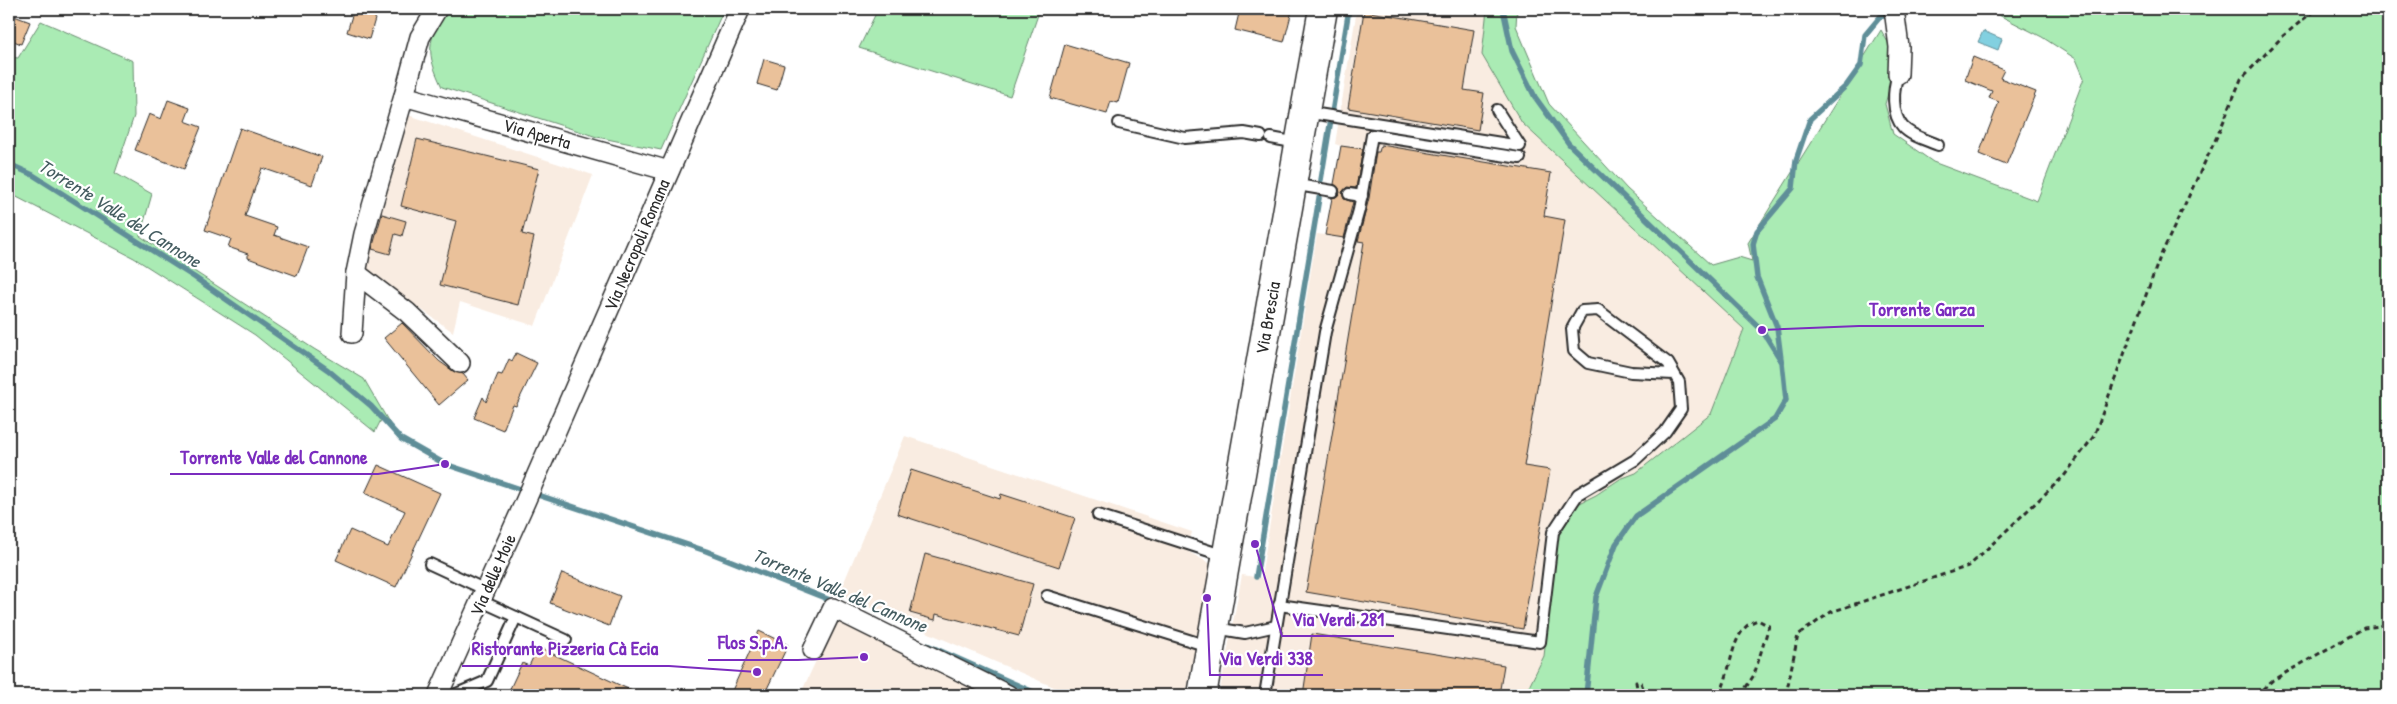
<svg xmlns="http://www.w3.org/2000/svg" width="2397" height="704" font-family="'Patrick Hand',sans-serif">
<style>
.built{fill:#f9ece1}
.green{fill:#aaebb4;stroke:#6a8b70}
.water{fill:#82d0e0;stroke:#5f8e98}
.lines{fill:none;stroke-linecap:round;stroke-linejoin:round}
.stream{stroke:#5f8e98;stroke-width:5.5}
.building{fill:#eac19a;stroke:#2b2b2b}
.lane-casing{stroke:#2b2b2b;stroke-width:14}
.street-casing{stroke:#2b2b2b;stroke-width:22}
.secondary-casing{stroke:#2b2b2b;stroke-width:31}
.path{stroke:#2b2b2b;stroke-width:3;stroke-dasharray:5 4;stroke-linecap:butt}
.lane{stroke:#fff;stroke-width:10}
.street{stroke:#fff;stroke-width:19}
.secondary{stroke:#fff;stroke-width:28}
.labels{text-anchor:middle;stroke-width:4.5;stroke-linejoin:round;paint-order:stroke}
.street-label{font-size:18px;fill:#2b2b2b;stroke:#fff}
.water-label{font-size:19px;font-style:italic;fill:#455d61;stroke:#fff}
.leader{fill:none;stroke:#7b2cbf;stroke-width:2}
.callout-dot{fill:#7b2cbf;stroke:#fff;stroke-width:2}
.callout-label{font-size:19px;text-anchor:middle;font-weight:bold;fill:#7b2cbf;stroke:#fff;stroke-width:4.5;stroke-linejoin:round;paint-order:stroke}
</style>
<rect width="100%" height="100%" fill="#fff"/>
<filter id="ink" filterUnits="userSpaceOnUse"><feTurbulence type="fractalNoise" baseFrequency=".02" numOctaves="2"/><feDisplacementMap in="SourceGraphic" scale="10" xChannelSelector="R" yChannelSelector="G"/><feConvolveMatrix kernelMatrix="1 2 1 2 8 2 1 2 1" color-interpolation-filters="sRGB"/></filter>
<g filter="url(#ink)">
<g class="built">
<polygon points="1357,9 1487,9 1482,55 1522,123 1744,329 1712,414 1636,473 1620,479 1596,495 1578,504 1558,537 1544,656 1525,695 1219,695 1242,575 1261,578 1317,234 1325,235 1341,146 1335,144"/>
<polygon points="405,114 593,175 535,326 460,302 453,332 364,269"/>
<polygon points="905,436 1192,532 1187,551 1211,564 1186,695 1072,695 839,594"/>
<polygon points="836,618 984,695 800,695"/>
</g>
<g class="green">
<path d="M448,9H724L661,150L597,137L442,87C426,53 426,40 448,9Z"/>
<polygon points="878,9 1040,9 1010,96 859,48"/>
<polygon points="1487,9 1517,9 1516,26 1549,104 1627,189 1711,265 1739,257 1752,261 1748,243 1881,30 1890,46 1894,72 1885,104 1893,134 1933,162 2037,201 2084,78 2076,59 2042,37 1987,9 2388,9 2388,695 1525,695 1544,656 1558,537 1578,504 1596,495 1620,479 1636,473 1711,414 1744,329 1522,123 1482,55"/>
<polygon points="41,21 133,61 134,116 115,173 152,194 140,236 314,349 364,379 394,431 381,420 375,432 255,335 134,258 9,193 9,57 18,58"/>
</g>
<polygon class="water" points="1983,31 2002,39 1998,50 1978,42"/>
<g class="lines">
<g class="stream">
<polyline points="1503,9 1512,51 1535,97 1569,144 1762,330 1782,362 1786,400 1775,419 1636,516 1616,544 1596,597 1586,695"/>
<polyline points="9,164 33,175 194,277 328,370 371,406 401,439 445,464 706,551 835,602"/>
<polyline points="1321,180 1349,9"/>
<polyline points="1781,359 1777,327 1757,277 1753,244 1757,231 1793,188 1796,160 1810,119 1846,86 1861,65 1865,35 1880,17 1889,11"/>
<polyline points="1256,577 1319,198"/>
<polyline points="927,645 1040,695"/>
</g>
</g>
<g class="building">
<polygon points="354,9 378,9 369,39 347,32"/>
<polygon points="1240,9 1257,12 1258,9 1292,11 1284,42 1235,30"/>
<polygon points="1364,11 1474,30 1464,90 1484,93 1478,130 1348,108"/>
<polygon points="9,14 30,22 21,44 9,39"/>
<polygon points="1065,44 1129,63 1118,103 1111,101 1107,114 1050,98"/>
<polygon points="1973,57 2004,70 2000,78 2036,92 2006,165 1979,154 1999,102 1989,98 1992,91 1965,80"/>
<polygon points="764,59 784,65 777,90 757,84"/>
<polygon points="168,100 190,108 185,121 201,127 184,169 135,150 149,114 161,119"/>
<polygon points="240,128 322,157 312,185 262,168 245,216 277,227 274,235 308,247 297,276 248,258 248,254 228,247 231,239 205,230"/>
<polygon points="417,139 539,169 522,234 534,237 518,305 440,285 456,221 401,206"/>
<polygon points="1381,145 1551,173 1544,216 1565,220 1524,466 1550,470 1523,629 1306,592 1364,242 1358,241 1369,198 1376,152 1379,152"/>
<polygon points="1341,146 1363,149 1356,188 1347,187 1342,192 1344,199 1353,202 1344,238 1325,235 1332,198 1336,197 1340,193 1339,188 1334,184"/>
<polygon points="382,214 406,221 402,236 395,234 390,254 372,249"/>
<polygon points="402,323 439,361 453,371 463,374 468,380 439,405 384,338"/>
<polygon points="516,353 537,363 516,406 513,405 503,430 474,418 483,397 486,402 498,374 502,375 509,359 512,361"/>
<polygon points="378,465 440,493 396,587 336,560 350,530 388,547 405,511 365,493"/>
<polygon points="911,470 1000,499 1001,494 1075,518 1059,567 897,514"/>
<polygon points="925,554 1033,584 1019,636 936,614 935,620 910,613"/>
<polygon points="562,573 620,596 609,626 550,603"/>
<polygon points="759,631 788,645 764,695 730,695"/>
<polygon points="1312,634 1504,665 1499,695 1303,695"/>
<polygon points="538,647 641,695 507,695 522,663 529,666"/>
</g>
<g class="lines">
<defs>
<g id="lane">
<path d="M1898,74C1893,89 1891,114 1903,127C1911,136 1927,140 1938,145"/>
<polyline points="1305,112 1520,146 1497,110"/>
<polyline points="1119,123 1185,138 1244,133 1261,136"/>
<polyline points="1271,138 1298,143"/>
<polyline points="1292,184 1333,191"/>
<polyline points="1349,194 1362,196"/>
<polyline points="1098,515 1225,556"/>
<polyline points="430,564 486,590"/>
<polyline points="1047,596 1211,647"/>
<polyline points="1279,605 1540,642 1553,532 1578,494 1635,460 1665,432 1681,409 1679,382 1668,363 1598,310 1582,311 1572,329 1574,351 1588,363 1631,372 1674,374"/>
<polyline points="516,617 566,640"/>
<polyline points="1215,628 1245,633 1276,626"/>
<polyline points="454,695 487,681 516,617 481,601"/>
<polyline points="1265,695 1325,332 1359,210 1372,135 1520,158"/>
</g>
<g id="street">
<polyline points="437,9 420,37 404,96 669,171"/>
<polyline points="1894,9 1899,47 1898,74"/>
<polyline points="356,273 407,312 460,363"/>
<polyline points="352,333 356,273 364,234 404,96"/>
<polyline points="813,650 833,608 1008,695"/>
<polyline points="438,695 525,502 740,9"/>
</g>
<polyline id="secondary" points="1202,695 1323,9"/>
</defs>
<use href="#lane" class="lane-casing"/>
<use href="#street" class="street-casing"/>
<use href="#secondary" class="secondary-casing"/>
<g class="path">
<polyline points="1638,695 1636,682 1641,683 1646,695"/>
<path d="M1719,695C1733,671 1729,628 1758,620L1769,626L1754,675L1741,695"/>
<polyline points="1786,695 1798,635 1831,612 1969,566 2064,476 2094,436 2160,257 2220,130 2241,79 2283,36 2316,9"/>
<polyline points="2256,695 2273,680 2364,628 2388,625"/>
</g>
<use href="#lane" class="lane"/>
<use href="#street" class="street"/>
<use href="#secondary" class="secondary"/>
</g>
</g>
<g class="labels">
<g class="street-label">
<text transform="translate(537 134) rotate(16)" y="6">Via Aperta</text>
<text transform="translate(637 245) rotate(-67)" y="6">Via Necropoli Romana</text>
<text transform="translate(1268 318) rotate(-80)" y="6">Via Brescia</text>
<text transform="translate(493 575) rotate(-66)" y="6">Via delle Moie</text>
</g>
<g class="water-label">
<text transform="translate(120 213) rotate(32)" y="7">Torrente Valle del Cannone</text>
<text transform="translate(840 590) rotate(23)" y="7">Torrente Valle del Cannone</text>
</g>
</g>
<path class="leader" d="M1762 330L1859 326H1984M445 464L378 474H170M1255 544L1282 636H1394M864 657L798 660H708M757 672L669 666H462M1207 598L1210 675H1323"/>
<g class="callout-dot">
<circle cx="1762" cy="330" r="5"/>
<circle cx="445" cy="464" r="5"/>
<circle cx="1255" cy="544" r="5"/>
<circle cx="864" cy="657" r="5"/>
<circle cx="757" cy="672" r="5"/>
<circle cx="1207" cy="598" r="5"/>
</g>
<g class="callout-label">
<text x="1922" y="316">Torrente Garza</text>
<text x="274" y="464">Torrente Valle del Cannone</text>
<text x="1338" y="626">Via Verdi 281</text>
<text x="753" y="649">Flos S.p.A.</text>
<text x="565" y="655">Ristorante Pizzeria Cà Ecia</text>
<text x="1266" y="665">Via Verdi 338</text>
</g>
<rect width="2397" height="704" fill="none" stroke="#fff" stroke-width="30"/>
<rect x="15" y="15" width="2367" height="674" fill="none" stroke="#2b2b2b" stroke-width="2" filter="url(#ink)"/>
</svg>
